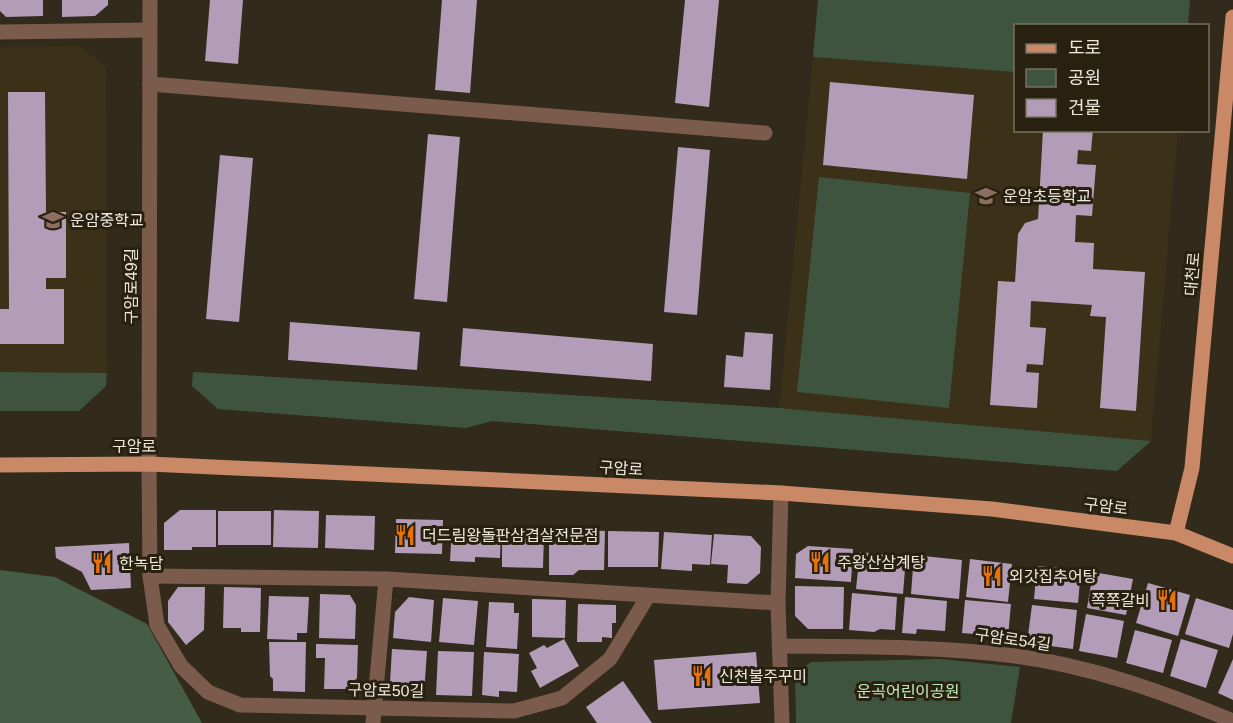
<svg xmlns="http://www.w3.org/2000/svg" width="1233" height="723" font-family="Arial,'Noto Sans KR',sans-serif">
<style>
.built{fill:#3b3018}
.green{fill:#3f543e}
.forest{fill:#465d45}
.building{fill:#b29cb8}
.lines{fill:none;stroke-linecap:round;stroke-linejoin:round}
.minor{stroke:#7b5b4b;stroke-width:15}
.major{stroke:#c98967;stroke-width:15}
.labels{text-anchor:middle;stroke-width:6;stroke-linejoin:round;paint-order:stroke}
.poi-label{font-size:16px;fill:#ede7dd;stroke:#292110;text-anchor:start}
.street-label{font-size:16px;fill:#ede7dd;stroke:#292110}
.park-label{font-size:16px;fill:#beebbc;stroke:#292110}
</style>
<rect width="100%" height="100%" fill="#322a1a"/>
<g class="built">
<polygon points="80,46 106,67 107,373 0,372 0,47"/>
<polygon points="813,57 1015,72 1016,130 1178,131 1151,441 779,408"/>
</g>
<g class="green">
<polygon points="818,0 1190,0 1188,25 1016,26 1015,72 813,57"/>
<polygon points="819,177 970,193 949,408 797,392"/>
<polygon points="0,372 107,373 106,386 79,411 0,411"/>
<polygon points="193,372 779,408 1151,441 1117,471 492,421 466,428 218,409 192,386"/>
<polygon points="940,659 1020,667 1011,723 796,723 795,674 811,662"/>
</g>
<polygon class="forest" points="0,570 55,577 147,624 202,723 0,723"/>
<g class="building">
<polygon points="0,0 43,0 43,16 6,17 0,11"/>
<polygon points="62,0 108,0 108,5 95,16 62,17"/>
<polygon points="210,0 243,0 238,64 205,61"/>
<polygon points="442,0 477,0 470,93 435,90"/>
<polygon points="685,0 719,0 709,107 675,103"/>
<polygon points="830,82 974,95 967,179 823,165"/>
<polygon points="8,92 45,92 46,212 66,212 66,278 46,278 46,289 64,289 64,344 0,344 0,309 9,309"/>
<polygon points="1043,130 1093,130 1091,151 1078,150 1077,164 1096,165 1092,216 1076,215 1075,242 1094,243 1093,269 1145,272 1136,411 1100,408 1106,317 1090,316 1092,305 1031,301 1030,327 1046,328 1043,365 1027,364 1026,372 1039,373 1037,408 990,405 998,281 1015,282 1018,234 1025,223 1038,219"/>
<polygon points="428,134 460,137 447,302 414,299"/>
<polygon points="678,147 710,150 697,315 664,312"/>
<polygon points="220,155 253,158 239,322 206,319"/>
<polygon points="290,322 420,332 417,370 288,360"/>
<polygon points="463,328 653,344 651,381 460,366"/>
<polygon points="745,332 773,334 770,390 724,387 726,355 743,357"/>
<polygon points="180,510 216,510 216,547 192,547 192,550 164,550 164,523"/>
<polygon points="274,510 319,511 318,548 273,547"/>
<rect x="218" y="511" width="53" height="34"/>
<polygon points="326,515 375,516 374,550 325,548"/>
<polygon points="396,519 443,520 442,554 395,553"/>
<polygon points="452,526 472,527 480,531 501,532 500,558 475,557 475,562 450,561"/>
<polygon points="580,530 605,531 604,570 579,570 573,575 549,575 549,535 580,534"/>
<polygon points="608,531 659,532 658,567 608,567"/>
<polygon points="664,532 712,535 710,565 692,564 692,571 661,569"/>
<polygon points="502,534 544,535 543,568 502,567"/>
<polygon points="714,534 751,536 761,547 760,573 747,584 727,583 728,565 711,564"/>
<polygon points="129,543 131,588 91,590 82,572 56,558 55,547"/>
<polygon points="808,546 853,549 851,582 795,578 796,554"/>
<polygon points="860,552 906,557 903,594 856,589"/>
<polygon points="914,555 962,560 959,599 911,594"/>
<polygon points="970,559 1012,564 1008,602 966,597"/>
<polygon points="1037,566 1081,570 1078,603 1034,599"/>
<polygon points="1093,572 1133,579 1126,615 1087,608"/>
<polygon points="1148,583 1190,595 1178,636 1136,623"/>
<polygon points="795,586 844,587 843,629 808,629 795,616"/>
<polygon points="178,587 205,587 204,630 186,645 168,622 168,601"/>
<polygon points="224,587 261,588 260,632 241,632 241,628 223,628"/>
<polygon points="852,593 897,597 895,630 880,629 874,632 849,630"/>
<polygon points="320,594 350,595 356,605 355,639 319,638"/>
<polygon points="269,596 309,597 307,633 297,633 297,640 267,639"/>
<polygon points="409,597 434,600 431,642 393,638 395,612"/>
<polygon points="905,597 947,601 945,631 917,629 916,634 902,633"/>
<polygon points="443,598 478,601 474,645 439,642"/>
<polygon points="1196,598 1233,610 1233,634 1229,648 1185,634"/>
<polygon points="532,599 566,600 565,638 532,637"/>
<polygon points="965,600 1011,604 1008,637 962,633"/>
<polygon points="489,602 514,603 514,613 519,613 517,649 486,647"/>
<polygon points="578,604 616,605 616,623 612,623 612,638 602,637 602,642 577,642"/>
<polygon points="1032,605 1077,610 1073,649 1027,643"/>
<polygon points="1086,614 1124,621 1117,658 1079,651"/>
<polygon points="1135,630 1172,640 1163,673 1126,663"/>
<polygon points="564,639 579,666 540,688 531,671 537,668 529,653 544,645 547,648"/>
<polygon points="1181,639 1218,650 1206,688 1170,676"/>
<polygon points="269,642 306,642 305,692 273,691 273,679 270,676"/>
<polygon points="316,644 358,645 357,678 347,689 324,689 325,658 316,658"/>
<polygon points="392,649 427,651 424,694 403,693 390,682"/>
<polygon points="438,651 474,652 472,696 436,695"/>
<polygon points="484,652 519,654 517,692 499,691 499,697 482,695"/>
<polygon points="756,652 760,703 658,710 654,660"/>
<polygon points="1233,659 1233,700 1218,693"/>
<polygon points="623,681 652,723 597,723 586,707"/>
</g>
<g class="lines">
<g class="minor">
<polyline points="150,0 149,464 150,576 157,625 181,666 208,692 240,705 514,711 562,698 610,659 648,596"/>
<polyline points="0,32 149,30"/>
<polyline points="150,84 765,133"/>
<polyline points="781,493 778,603 782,723"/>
<polyline points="150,576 386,579 778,603"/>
<path d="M779,646C858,647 937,646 1015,656C1091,666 1163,692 1233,721"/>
<polyline points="373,723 386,579"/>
</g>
<g class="major">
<polyline points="0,465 149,464 781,493 992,509 1176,533 1233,556"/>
<polyline points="1176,533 1192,468 1233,17"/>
</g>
</g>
<defs>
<symbol id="school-bare" viewBox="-9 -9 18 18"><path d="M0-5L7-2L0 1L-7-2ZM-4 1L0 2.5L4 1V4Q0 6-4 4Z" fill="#8d6e63" stroke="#292110" stroke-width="2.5" paint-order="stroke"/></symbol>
<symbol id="restaurant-bare" viewBox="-9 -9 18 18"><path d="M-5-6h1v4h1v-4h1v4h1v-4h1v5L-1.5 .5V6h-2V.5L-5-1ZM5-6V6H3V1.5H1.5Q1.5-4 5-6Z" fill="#e8710a" stroke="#292110" stroke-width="2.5" paint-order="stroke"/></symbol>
</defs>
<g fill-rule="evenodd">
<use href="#school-bare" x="971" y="181" width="30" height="30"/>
<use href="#school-bare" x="38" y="205" width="30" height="30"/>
<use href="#restaurant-bare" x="390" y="520" width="30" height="30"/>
<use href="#restaurant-bare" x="805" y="547" width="30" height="30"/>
<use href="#restaurant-bare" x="87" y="548" width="30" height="30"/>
<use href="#restaurant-bare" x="977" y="561" width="30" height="30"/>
<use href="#restaurant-bare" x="1152" y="585" width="30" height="30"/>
<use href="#restaurant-bare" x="687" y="661" width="30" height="30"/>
</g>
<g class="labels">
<g class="poi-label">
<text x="1003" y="202">운암초등학교</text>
<text x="70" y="226">운암중학교</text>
<text x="422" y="541">더드림왕돌판삼겹살전문점</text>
<text x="837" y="568">주왕산삼계탕</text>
<text x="119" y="569">한녹담</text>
<text x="1009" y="582">외갓집추어탕</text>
<text x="1150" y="606" text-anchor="end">쪽쪽갈비</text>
<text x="719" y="682">신천불주꾸미</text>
</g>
<g class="street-label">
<text transform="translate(1192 274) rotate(-85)" y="6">대천로</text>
<text transform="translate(131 286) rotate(-90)" y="6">구암로49길</text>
<text x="134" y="452">구암로</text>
<text transform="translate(621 468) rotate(3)" y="6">구암로</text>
<text transform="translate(1106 506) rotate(7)" y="6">구암로</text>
<text transform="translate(1013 639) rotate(8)" y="6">구암로54길</text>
<text transform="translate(386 690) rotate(1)" y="6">구암로50길</text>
</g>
<g class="park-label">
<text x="908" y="697">운곡어린이공원</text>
</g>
</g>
<rect x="1014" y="24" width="195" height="108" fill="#292110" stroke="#777062" stroke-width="1.5"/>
<rect x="1026" y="44" width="30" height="9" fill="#c98967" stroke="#777062" stroke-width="1.5"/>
<text x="1068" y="54" font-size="18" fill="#ede7dd">도로</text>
<rect x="1026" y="69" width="30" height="18" fill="#3f543e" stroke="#777062" stroke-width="1.5"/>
<text x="1068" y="84" font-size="18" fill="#ede7dd">공원</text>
<rect x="1026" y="99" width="30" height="18" fill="#b29cb8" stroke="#777062" stroke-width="1.5"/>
<text x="1068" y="114" font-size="18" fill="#ede7dd">건물</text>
</svg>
